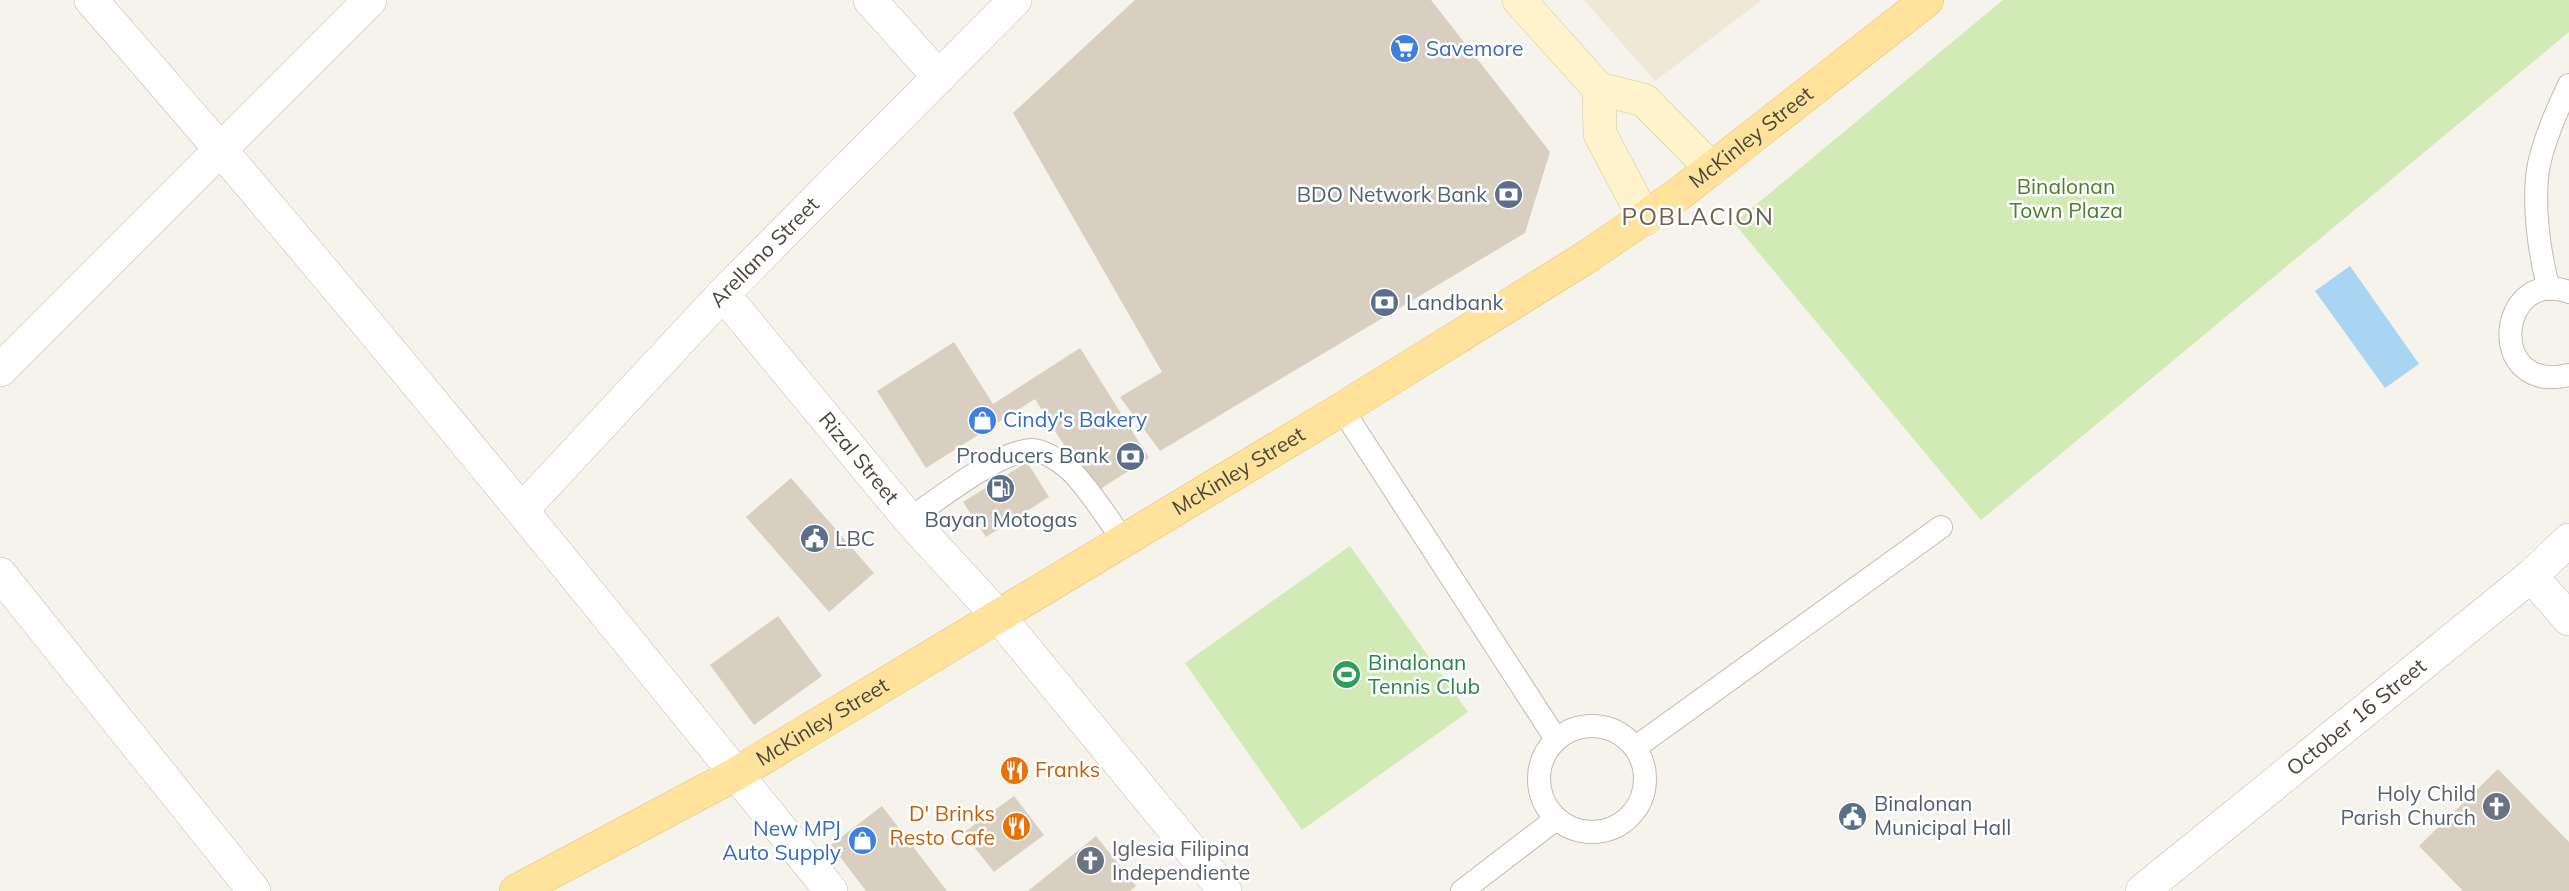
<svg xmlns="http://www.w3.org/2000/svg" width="2569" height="891" font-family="Mulish,sans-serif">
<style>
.education{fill:#efe8d6}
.green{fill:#d2eab5}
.water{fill:#a9d4f2}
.building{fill:#d8cfc1}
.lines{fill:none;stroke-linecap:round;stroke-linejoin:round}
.lane-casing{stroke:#c2bbae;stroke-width:24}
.street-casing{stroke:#c2bbae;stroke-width:34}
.secondary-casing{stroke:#d6c79b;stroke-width:34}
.primary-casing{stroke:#e6c16a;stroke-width:34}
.lane{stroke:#fff;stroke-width:22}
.street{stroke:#fff;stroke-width:33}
.secondary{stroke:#fff3cd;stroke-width:33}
.primary{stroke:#ffe39c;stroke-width:33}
.labels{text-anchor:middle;stroke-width:5;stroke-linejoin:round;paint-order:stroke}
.shop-label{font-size:21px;fill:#366cbe;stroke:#fff;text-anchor:start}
.street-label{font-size:21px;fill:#4b4439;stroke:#fff}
.park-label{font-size:21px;fill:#4a7f2a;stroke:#fff}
.service-label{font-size:21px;fill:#4e5e75;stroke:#fff;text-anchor:start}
.leisure-label{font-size:21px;fill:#27864d;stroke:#fff;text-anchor:start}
.food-label{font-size:21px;fill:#c56008;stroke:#fff;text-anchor:start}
.worship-label{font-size:21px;fill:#5b616d;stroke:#fff;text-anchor:end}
.quarter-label{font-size:24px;letter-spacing:1.5px;fill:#6e6250;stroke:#fff}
</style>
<rect width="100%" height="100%" fill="#f6f3ec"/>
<polygon class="education" points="1584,0 1762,0 1655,81"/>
<g class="green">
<polygon points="2003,0 2569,0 2569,32 1981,520 1734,223"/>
<polygon points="1350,546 1468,712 1302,830 1185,663"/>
</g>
<polygon class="water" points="2350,266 2419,364 2385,388 2315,291"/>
<g class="building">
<polygon points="1135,0 1431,0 1550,152 1525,233 1160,451 1120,397 1162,372 1013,113"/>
<polygon points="954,342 993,404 1080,348 1149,458 1094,493 1035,399 926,468 877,391"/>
<polygon points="1027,462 1049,497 986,537 963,502"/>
<polygon points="791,478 874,573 829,612 746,517"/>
<polygon points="778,616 822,676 754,725 710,665"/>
<polygon points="2498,769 2569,842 2569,891 2463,891 2419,846"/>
<polygon points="1014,796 1044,835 994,872 963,833"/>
<polygon points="882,806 947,891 866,891 831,845"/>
<polygon points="1096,836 1136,886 1130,891 1028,891"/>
</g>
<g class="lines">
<defs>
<g id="lane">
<path d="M2549,289C2539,254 2532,200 2539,164C2545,137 2557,110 2569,85"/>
<path d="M2569,292C2498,266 2484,395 2569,375"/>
<polyline points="1342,409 1556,739"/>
<path d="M909,519C938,500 998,451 1032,450C1045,450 1066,465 1075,475C1093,495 1108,519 1124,541"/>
<circle cx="1592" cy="779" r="53"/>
<polyline points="1636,747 1941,527"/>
<polyline points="1462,891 1556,819"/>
</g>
<g id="street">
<path d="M91,0C346,291 588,591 831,891"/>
<polyline points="870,0 939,77"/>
<path id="s1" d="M723,294L909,519L999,617L1225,891"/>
<polyline points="0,370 370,0"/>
<path id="s2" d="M522,510L723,294L1015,0"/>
<polyline points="0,574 254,891"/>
<polyline points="2531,576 2569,619"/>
<path id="s3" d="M2142,891L2531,576L2569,540"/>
</g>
<g id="secondary">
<polyline points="1519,0 1599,89 1644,100 1712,169"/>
<polyline points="1599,89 1600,134 1645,219"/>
</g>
<g id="primary">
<path id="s4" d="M516,891L736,774L1342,409L1585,258L1679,194L1927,0"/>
</g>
</defs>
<use href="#lane" class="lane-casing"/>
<use href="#street" class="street-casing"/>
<use href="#secondary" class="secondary-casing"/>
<use href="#primary" class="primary-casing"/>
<use href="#lane" class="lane"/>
<use href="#street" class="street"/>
<use href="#secondary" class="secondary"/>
<use href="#primary" class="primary"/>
</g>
<defs>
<symbol id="supermarket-disc" viewBox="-11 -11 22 22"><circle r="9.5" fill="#3f7fe0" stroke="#fff"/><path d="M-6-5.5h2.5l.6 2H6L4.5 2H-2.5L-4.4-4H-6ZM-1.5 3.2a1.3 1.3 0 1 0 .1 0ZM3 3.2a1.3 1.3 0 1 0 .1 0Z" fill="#fff"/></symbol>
<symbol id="bank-disc" viewBox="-11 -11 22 22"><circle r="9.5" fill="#5c6f8a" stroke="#fff"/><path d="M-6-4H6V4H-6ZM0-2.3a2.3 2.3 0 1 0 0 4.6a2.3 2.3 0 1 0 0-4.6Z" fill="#fff"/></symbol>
<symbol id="shop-disc" viewBox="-11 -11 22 22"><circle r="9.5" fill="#3f7fe0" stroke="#fff"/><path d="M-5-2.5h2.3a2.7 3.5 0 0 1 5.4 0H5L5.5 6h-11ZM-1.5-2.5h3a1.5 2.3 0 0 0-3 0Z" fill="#fff"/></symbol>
<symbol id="fuel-disc" viewBox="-11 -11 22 22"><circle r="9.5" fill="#5c6f8a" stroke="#fff"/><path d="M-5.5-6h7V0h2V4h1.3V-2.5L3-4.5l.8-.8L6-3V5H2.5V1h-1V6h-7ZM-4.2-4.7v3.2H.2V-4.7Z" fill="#fff"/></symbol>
<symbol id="civic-disc" viewBox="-11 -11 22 22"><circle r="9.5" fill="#5c6f8a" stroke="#fff"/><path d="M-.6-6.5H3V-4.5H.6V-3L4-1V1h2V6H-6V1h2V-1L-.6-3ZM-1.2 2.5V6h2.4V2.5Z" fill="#fff"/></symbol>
<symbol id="stadium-disc" viewBox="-11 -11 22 22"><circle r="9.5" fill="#2e9e5b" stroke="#fff"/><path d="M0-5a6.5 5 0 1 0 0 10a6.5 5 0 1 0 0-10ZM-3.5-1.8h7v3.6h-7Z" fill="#fff"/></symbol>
<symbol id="restaurant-disc" viewBox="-11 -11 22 22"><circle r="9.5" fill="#e8710a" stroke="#fff"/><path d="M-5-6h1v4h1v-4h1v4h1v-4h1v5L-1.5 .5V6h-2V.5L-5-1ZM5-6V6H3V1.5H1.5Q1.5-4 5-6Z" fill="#fff"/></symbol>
<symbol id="church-disc" viewBox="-11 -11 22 22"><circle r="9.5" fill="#6b7280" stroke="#fff"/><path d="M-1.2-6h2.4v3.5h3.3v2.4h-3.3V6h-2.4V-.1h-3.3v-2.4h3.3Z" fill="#fff"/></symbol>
</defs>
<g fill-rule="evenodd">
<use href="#supermarket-disc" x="1388" y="32" width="33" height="33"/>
<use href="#bank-disc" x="1492" y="178" width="33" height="33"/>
<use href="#bank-disc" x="1368" y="286" width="33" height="33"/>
<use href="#shop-disc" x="966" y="404" width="33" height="33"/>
<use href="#bank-disc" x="1114" y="440" width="33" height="33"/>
<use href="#fuel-disc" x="984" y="472" width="33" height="33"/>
<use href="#civic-disc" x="798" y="522" width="33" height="33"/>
<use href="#stadium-disc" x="1330" y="658" width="33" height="33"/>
<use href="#restaurant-disc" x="998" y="754" width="33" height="33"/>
<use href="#church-disc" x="2480" y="790" width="33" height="33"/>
<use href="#civic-disc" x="1836" y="800" width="33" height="33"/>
<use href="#restaurant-disc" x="1000" y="810" width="33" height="33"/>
<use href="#shop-disc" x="846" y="824" width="33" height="33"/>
<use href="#church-disc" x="1074" y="844" width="33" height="33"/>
</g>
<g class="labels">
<g class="shop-label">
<text x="1426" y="56">Savemore</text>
<text x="1003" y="427">Cindy's Bakery</text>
<text x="841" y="836" text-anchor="end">New MPJ<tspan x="841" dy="24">Auto Supply</tspan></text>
</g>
<g class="street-label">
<text dy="7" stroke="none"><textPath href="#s4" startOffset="1448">McKinley Street</textPath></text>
<text dy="7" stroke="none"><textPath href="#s2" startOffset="354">Arellano Street</textPath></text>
<text dy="7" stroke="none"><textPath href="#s1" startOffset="213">Rizal Street</textPath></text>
<text dy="7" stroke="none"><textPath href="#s4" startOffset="836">McKinley Street</textPath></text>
<text dy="7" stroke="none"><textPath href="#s3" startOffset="276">October 16 Street</textPath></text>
<text dy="7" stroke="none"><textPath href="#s4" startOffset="350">McKinley Street</textPath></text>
</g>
<g class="park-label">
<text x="2066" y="194">Binalonan<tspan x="2066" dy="24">Town Plaza</tspan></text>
</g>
<g class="service-label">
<text x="1487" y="202" text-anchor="end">BDO Network Bank</text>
<text x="1406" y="310">Landbank</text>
<text x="1109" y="463" text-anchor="end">Producers Bank</text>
<text x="1001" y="527" text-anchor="middle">Bayan Motogas</text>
<text x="835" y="546">LBC</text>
<text x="1874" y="811">Binalonan<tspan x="1874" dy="24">Municipal Hall</tspan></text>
</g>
<g class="leisure-label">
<text x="1368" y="670">Binalonan<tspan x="1368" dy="24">Tennis Club</tspan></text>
</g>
<g class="food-label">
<text x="1035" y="777">Franks</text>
<text x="995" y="821" text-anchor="end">D' Brinks<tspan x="995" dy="24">Resto Cafe</tspan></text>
</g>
<g class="worship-label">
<text x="2476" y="801">Holy Child<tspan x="2476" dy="24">Parish Church</tspan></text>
<text x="1112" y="856" text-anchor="start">Iglesia Filipina<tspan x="1112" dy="24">Independiente</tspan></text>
</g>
<g class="quarter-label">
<text x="1698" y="225">POBLACION</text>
</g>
</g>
</svg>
